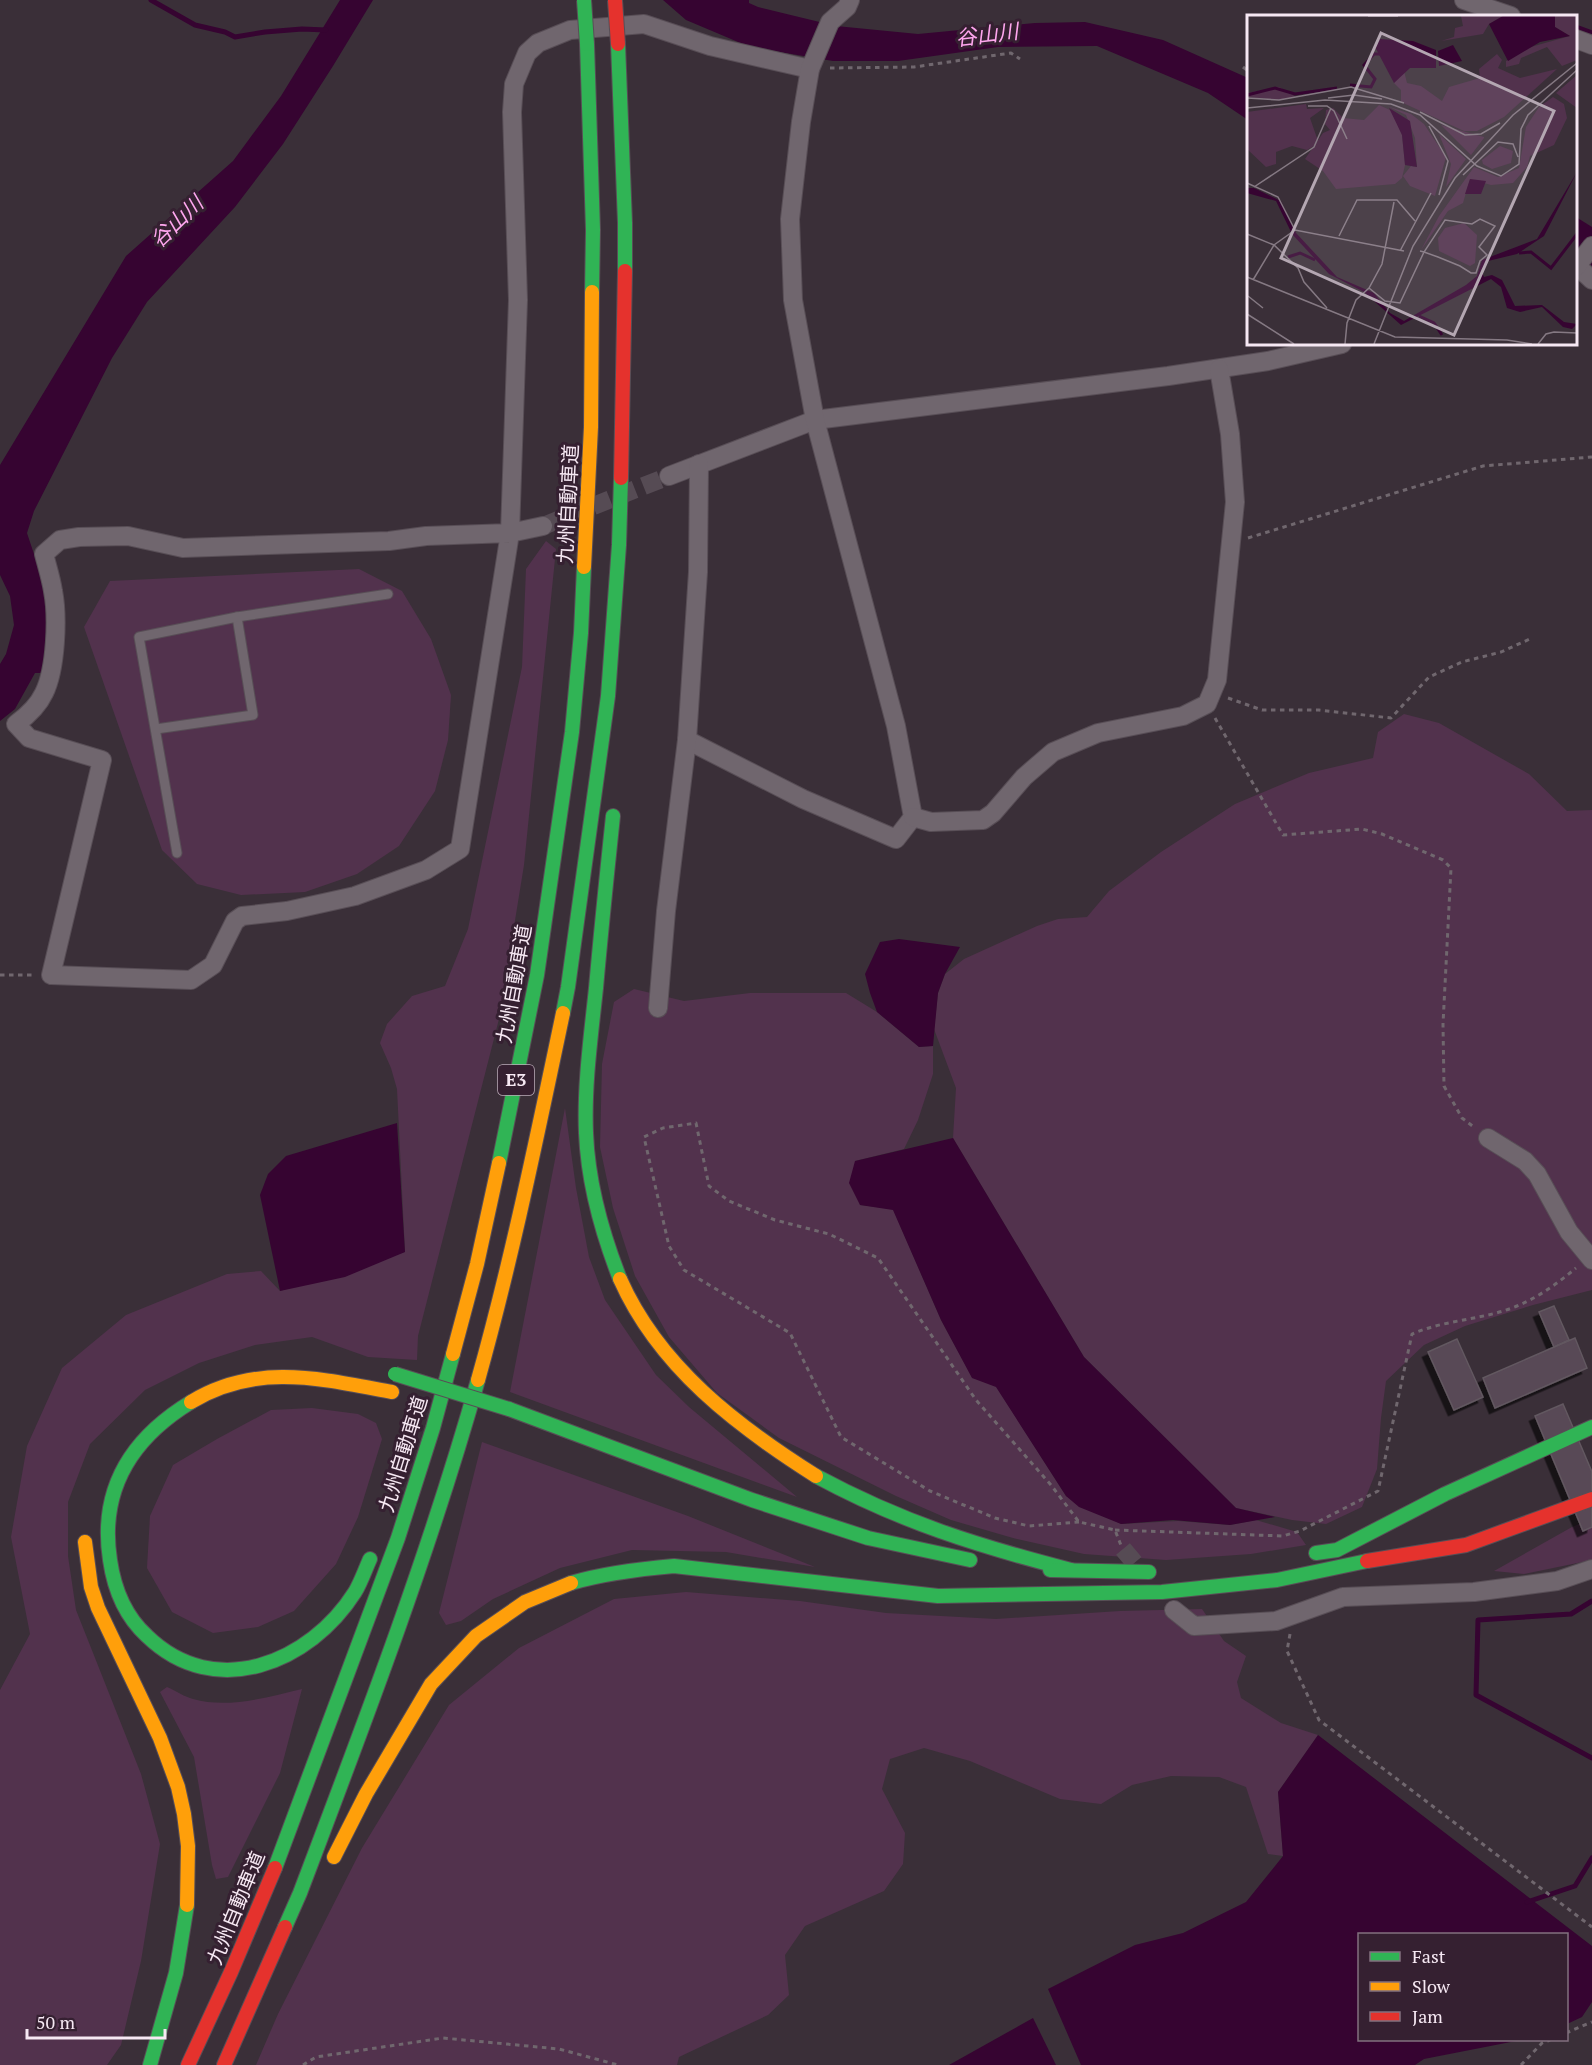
<svg xmlns="http://www.w3.org/2000/svg" width="1592" height="2065" font-family="'PT Serif','Noto Sans JP',serif">
<style>
.green{fill:#52324d}
.water{fill:#360431}
.lines{fill:none;stroke-linecap:round;stroke-linejoin:round}
.stream{stroke:#360431;stroke-width:5}
.building{fill:#584856;stroke:#625860;stroke-width:1.5;filter:url(#shadow)}
.street-tunnel{stroke:#564b54;stroke-width:18;stroke-dasharray:18 9;stroke-linecap:butt}
.lane-casing{stroke:#584e56;stroke-width:11}
.street-casing{stroke:#584e56;stroke-width:20}
.fast-casing{stroke:#584e56;stroke-width:16}
.slow-casing{stroke:#584e56;stroke-width:16}
.jam-casing{stroke:#584e56;stroke-width:16}
.path{stroke:#70676e;stroke-width:3;stroke-dasharray:4.5 4.5;stroke-linecap:butt}
.lane{stroke:#70666e;stroke-width:9}
.street{stroke:#70666e;stroke-width:18}
.fast{stroke:#30b455;stroke-width:14}
.slow{stroke:#ff9f0a;stroke-width:14}
.jam{stroke:#e5322d;stroke-width:14}
.fast-bridge-casing{stroke:#584e56;stroke-width:16;stroke-linecap:butt}
.jam-bridge-casing{stroke:#584e56;stroke-width:16;stroke-linecap:butt}
.fast-bridge{stroke:#30b455;stroke-width:14}
.jam-bridge{stroke:#e5322d;stroke-width:14}
.labels{text-anchor:middle;stroke-width:6;stroke-linejoin:round;paint-order:stroke}
.shield{fill:#352031;stroke:#bcacb9;stroke-width:1.5}
.shield-label{font-size:18px;font-weight:bold;fill:#f6e8f3}
.street-label{font-size:20px;fill:#f6e8f3;stroke:#352031}
.water-label{font-size:21px;font-style:italic;fill:#fea6ee;stroke:#352031}
.inset-river{fill:none;stroke:#360431;stroke-width:3}
.inset-road{fill:none;stroke:#857983;stroke-width:1.5}
.view{fill:#b4a7b2;fill-opacity:0.15;stroke:#b4a7b2;stroke-width:3}
.inset-edge{fill:none;stroke:#f6e8f3;stroke-width:3}
</style>
<defs>
<filter id="shadow"><feDropShadow dx="-5.5" dy="5.5" stdDeviation="0" flood-color="#0009"/></filter>
</defs>
<rect width="100%" height="100%" fill="#3a2f38"/>
<g class="green">
<polygon points="546,541 556,549 524,865 499,1019 418,1336 417,1360 368,1357 312,1337 255,1345 199,1363 145,1390 90,1444 68,1502 68,1556 76,1610 141,1774 160,1844 141,1961 121,2045 107,2065 0,2065 0,1690 30,1634 11,1537 27,1446 62,1368 126,1315 227,1274 261,1271 280,1291 405,1252 397,1089 391,1068 380,1043 387,1024 412,996 445,986 468,929 522,667 526,569"/>
<polygon points="359,569 402,591 431,639 451,695 448,740 435,791 399,846 357,874 305,892 241,895 197,884 162,850 84,627 110,581"/>
<polygon points="1404,714 1439,723 1529,774 1567,811 1592,810 1592,1290 1533,1305 1465,1326 1424,1345 1386,1381 1381,1418 1377,1469 1362,1507 1326,1524 1292,1520 1236,1508 1084,1357 953,1138 956,1088 934,1029 938,993 945,974 964,959 1037,926 1058,919 1087,917 1109,891 1161,852 1235,804 1309,773 1373,758 1378,732"/>
<polygon points="634,989 684,1001 750,993 846,993 877,1012 919,1047 933,1046 933,1074 918,1120 904,1149 855,1161 860,1205 893,1209 941,1320 972,1377 996,1386 1066,1496 1121,1524 1178,1521 1230,1525 1256,1520 1297,1532 1306,1545 1251,1554 1166,1560 1084,1554 1013,1538 951,1520 896,1496 779,1438 717,1393 669,1337 635,1276 613,1208 600,1147 602,1064 614,1002"/>
<polygon points="565,1108 576,1188 589,1257 605,1300 656,1375 689,1407 797,1497 510,1392"/>
<polygon points="312,1408 358,1414 376,1423 382,1439 358,1517 336,1564 294,1611 258,1627 213,1633 172,1612 147,1568 150,1516 173,1465 217,1439 271,1410"/>
<polygon points="482,1442 688,1516 815,1567 726,1552 632,1550 560,1568 493,1599 461,1621 446,1625 439,1613"/>
<polygon points="1592,1519 1592,1560 1524,1574 1494,1571 1572,1527"/>
<polygon points="686,1592 800,1601 886,1613 996,1619 1120,1611 1202,1609 1224,1641 1246,1656 1237,1682 1241,1698 1281,1723 1318,1735 1278,1792 1283,1856 1268,1854 1246,1787 1219,1777 1171,1776 1132,1785 1101,1804 1060,1799 970,1761 924,1748 890,1759 882,1789 905,1833 903,1864 884,1891 805,1926 785,1955 789,1995 768,2015 679,2057 677,2065 256,2065 278,2014 362,1848 449,1705 519,1648 614,1599"/>
<path d="M167,1687C176,1691 185,1697 193,1699C228,1709 268,1697 302,1689L280,1773L228,1877L216,1879L212,1865L194,1757L160,1692Z"/>
</g>
<g class="water">
<polygon points="340,0 373,0 333,66 283,144 235,207 147,302 112,358 34,511 27,533 40,572 48,614 47,650 43,673 35,673 15,709 0,721 0,664 6,654 14,625 10,596 0,575 0,465 126,256 233,161 281,96"/>
<polygon points="663,0 749,0 749,3 758,7 836,26 918,34 1035,23 1085,22 1163,40 1248,78 1248,120 1208,93 1097,46 998,47 898,61 833,61 750,47 686,20"/>
<polygon points="1576,217 1592,227 1592,266 1576,254"/>
<polygon points="899,939 960,947 945,974 938,993 933,1046 919,1047 877,1012 870,993 865,974 880,942"/>
<polygon points="397,1123 405,1252 345,1277 280,1291 260,1195 268,1174 286,1156"/>
<polygon points="953,1138 1084,1357 1236,1508 1275,1517 1230,1525 1173,1520 1121,1524 1079,1507 1066,1496 996,1387 972,1378 941,1320 893,1210 860,1205 849,1183 855,1161"/>
<polygon points="1318,1735 1592,1946 1592,2002 1582,2017 1567,2024 1566,1934 1360,1934 1360,2040 1521,2040 1424,2059 1415,2065 1081,2065 1048,1989 1135,1945 1183,1933 1246,1902 1283,1856 1278,1792"/>
<polygon points="1033,2018 1056,2065 949,2065"/>
</g>
<g class="lines">
<g class="stream">
<polyline points="151,0 195,25 225,32 235,37 265,32 302,29 326,30"/>
<polyline points="1576,27 1592,33"/>
<polyline points="1592,1601 1571,1614 1478,1620 1476,1695 1592,1758"/>
<polyline points="1527,1902 1575,1886 1592,1858"/>
</g>
</g>
<g class="building">
<polygon points="1554,1306 1569,1340 1554,1347 1539,1312"/>
<polygon points="1575,1338 1587,1368 1495,1408 1483,1378"/>
<polygon points="1457,1339 1483,1397 1454,1410 1428,1352"/>
<polygon points="1563,1404 1592,1472 1592,1527 1583,1531 1535,1416"/>
</g>
<g class="lines">
<g class="street-tunnel">
<polyline points="543,526 669,476"/>
<polyline points="1123,1549 1144,1574"/>
</g>
<defs>
<g id="lane">
<polyline points="156,729 253,715 237,617"/>
<polyline points="177,853 139,637 237,617 388,594"/>
</g>
<g id="street">
<polyline points="1464,0 1511,16"/>
<polyline points="1576,39 1592,45"/>
<polyline points="1577,266 1592,280"/>
<polyline points="1576,267 1592,246"/>
<polyline points="669,476 815,420 1168,376 1268,361 1342,344"/>
<path d="M543,526L510,533L426,536L389,541L183,548L128,536L79,537L60,540L44,554C47,566 51,578 53,591C58,617 56,669 44,693C38,706 27,716 16,724L29,738L102,760L51,975L191,980L213,965L235,921L242,916L287,911L355,896L426,870L460,849L510,533L518,300L512,112L514,84L527,53L538,43L570,30L644,24L710,46L810,69"/>
<polyline points="687,740 803,799 896,839 913,817 896,726 815,420 793,300 790,219 801,122 810,69 830,22 847,7 850,0"/>
<polyline points="913,817 931,822 983,820 993,813 1024,777 1053,752 1098,733 1183,716 1207,704 1217,680 1235,502 1230,434 1219,369"/>
<polyline points="658,1008 666,911 687,740 698,572 699,464"/>
<polyline points="1488,1138 1525,1161 1537,1174 1569,1232 1592,1260"/>
<polyline points="1174,1610 1194,1626 1276,1621 1343,1597 1474,1592 1557,1581 1592,1569"/>
</g>
<g id="fast">
<polyline points="587,44 593,230 592,292"/>
<polyline points="618,44 625,223 625,271"/>
<path d="M613,816C607,873 601,931 596,988C591,1036 584,1085 586,1133C588,1183 602,1233 620,1279"/>
<polyline points="563,1013 568,987 608,696 619,545 621,478"/>
<polyline points="499,1163 537,975 572,732 581,633 584,567"/>
<path d="M191,1402C132,1438 99,1489 110,1560C114,1588 125,1616 147,1636C215,1702 310,1663 355,1592C361,1582 365,1570 370,1559"/>
<polyline points="509,1409 752,1500 868,1538 970,1560"/>
<path d="M816,1476C901,1522 978,1546 1071,1570"/>
<polyline points="1316,1553 1337,1550 1445,1494 1592,1427"/>
<polyline points="1050,1570 1149,1572"/>
<path d="M571,1583C605,1573 639,1569 674,1566L938,1596L1162,1592L1277,1580L1367,1561"/>
<polyline points="275,1868 398,1538 433,1428 453,1354"/>
<path d="M285,1927L300,1893C364,1724 429,1554 478,1380"/>
<polyline points="150,2065 176,1973 187,1905"/>
</g>
<g id="slow">
<polyline points="584,567 591,427 592,292"/>
<path d="M620,1279C659,1367 737,1426 816,1476"/>
<polyline points="453,1354 477,1264 499,1163"/>
<path d="M478,1380C512,1259 537,1136 563,1013"/>
<path d="M191,1402C257,1362 322,1379 392,1392"/>
<polyline points="85,1542 91,1587 98,1608 160,1738 178,1787 184,1814 188,1846 187,1905"/>
<polyline points="334,1857 366,1794 431,1684 476,1636 525,1602 571,1583"/>
</g>
<g id="jam">
<polyline points="621,478 625,271"/>
<polyline points="1367,1561 1466,1545 1592,1499"/>
<polyline points="188,2065 231,1972 275,1868"/>
<polyline points="224,2065 285,1927"/>
</g>
</defs>
<use href="#lane" class="lane-casing"/>
<use href="#street" class="street-casing"/>
<use href="#fast" class="fast-casing"/>
<use href="#slow" class="slow-casing"/>
<use href="#jam" class="jam-casing"/>
<g class="path">
<polyline points="1243,67 1248,71"/>
<polyline points="830,68 914,67 1011,53 1020,59"/>
<polyline points="1248,538 1483,466 1592,457"/>
<polyline points="1228,698 1262,710 1319,710 1391,718 1429,677 1462,662 1501,652 1532,638"/>
<polyline points="1215,718 1283,835 1362,829 1382,834 1443,860 1451,868 1443,1024 1444,1086 1462,1118 1475,1128"/>
<polyline points="0,975 34,975"/>
<polyline points="1079,1522 1029,1526 995,1518 930,1491 841,1437 790,1333 684,1270 669,1246 644,1137 663,1128 696,1123 709,1186 729,1201 775,1220 829,1234 878,1258 976,1400 1051,1485 1079,1522 1115,1530 1122,1548"/>
<path d="M1115,1530L1283,1536L1300,1531L1378,1491L1412,1334C1444,1320 1480,1320 1512,1308C1536,1299 1557,1284 1576,1268"/>
<polyline points="1290,1634 1287,1651 1319,1720 1592,1927"/>
<polyline points="1566,2033 1592,2022"/>
<polyline points="303,2065 316,2057 443,2038 559,2049 618,2065"/>
<polyline points="1521,2065 1542,2043 1550,2040"/>
</g>
<use href="#lane" class="lane"/>
<use href="#street" class="street"/>
<use href="#fast" class="fast"/>
<use href="#slow" class="slow"/>
<use href="#jam" class="jam"/>
<defs>
<g id="fast-bridge">
<polyline points="584,0 587,44"/>
<polyline points="395,1374 509,1409"/>
</g>
<polyline id="jam-bridge" points="615,0 618,44"/>
</defs>
<use href="#fast-bridge" class="fast-bridge-casing"/>
<use href="#jam-bridge" class="jam-bridge-casing"/>
<use href="#fast-bridge" class="fast-bridge"/>
<use href="#jam-bridge" class="jam-bridge"/>
</g>
<g class="labels">
<rect class="shield" x="498" y="1065" width="36" height="30" rx="4.5"/>
<g class="shield-label">
<text x="516" y="1086">E3</text>
</g>
<g class="street-label">
<text transform="translate(568 504) rotate(-87)" y="7">九州自動車道</text>
<text transform="translate(514 984) rotate(-80)" y="7">九州自動車道</text>
<text transform="translate(403 1454) rotate(-73)" y="7">九州自動車道</text>
<text transform="translate(236 1908) rotate(-68)" y="7">九州自動車道</text>
</g>
<g class="water-label">
<text transform="translate(987 35) rotate(-7)" y="7">谷山川</text>
<text transform="translate(177 222) rotate(-44)" y="7">谷山川</text>
</g>
</g>
<g transform="translate(1247 15)">
<rect width="330" height="330" fill="#3a2f38"/>
<path d="M214,1H256L242,9L236,19L194,26L207,22L208,13L216,11ZM308,1H330V45L315,51L300,32L274,43L272,49L259,52V46L280,33L323,21L308,12ZM250,39L255,45L251,53L273,63L310,54L257,102L230,116H217L154,87V75L147,68L157,56L160,68L174,71L195,86L202,72L233,63L232,54ZM330,60V93L309,78ZM32,72L49,82L31,85L0,82V78ZM306,82L317,89L320,103L307,130L283,141L280,152L266,168L244,170L223,164L216,188L201,196L174,235L192,201L227,152L251,162L272,153L279,112L292,92ZM59,89L60,94L77,93L63,103L71,126L69,130L60,135L45,131L29,137V149L19,152L0,134V97ZM132,90L145,96L155,120L158,150L155,163L148,169L89,174L76,156L58,144L76,118L83,115L78,109L79,95L86,93L96,103L117,105ZM140,91L164,99L177,109L199,142L188,181L163,171L156,161L164,151L170,152L168,123L159,100ZM194,110L237,122V123L224,140ZM192,119L219,144L199,172L204,149ZM253,131L266,136L264,148L245,154L236,149L235,145ZM217,208L230,220L228,248L223,251L192,236L191,223L198,213Z" fill="#52324d"/>
<path d="M256,1H308V12L323,21L293,27L261,46L242,9ZM132,24L166,26L189,35V53H163L147,68L127,30ZM206,30L215,46L192,51L191,36ZM142,93L163,106L170,152L158,150L155,120ZM330,157L297,221L270,239L241,246L234,255L237,262L245,260L255,265L268,291L295,290L317,307L330,309L325,314L316,312L295,292L273,297L260,293L254,272L244,264L154,310L117,277L82,259L45,219L29,186L0,178V173H7L34,186L49,218L90,262L127,278L143,298L157,306L219,270L230,261L235,245L290,224ZM223,164L239,166L234,179H218Z" fill="#360431"/>
<path class="inset-river" d="M103,70L124,72L128,64L117,50L127,39H133M0,80L28,73L48,79L90,73M272,238L284,237L304,253L330,219M41,242L53,238L68,245M172,301L187,308L195,320"/>
<path class="inset-road" d="M121,1H151M0,83L32,85L104,72L157,88M81,83L107,80L135,84M61,91H80L87,96L100,124M0,93L78,85L144,89L173,100L230,151L254,161L272,149L274,114L281,100L330,55M173,97L218,120L234,119L253,108M182,111L201,146L192,180M216,160L251,127L266,129L271,142M0,168L31,182L48,215M7,172L67,132L84,93M0,219L27,230L51,253L57,267L80,293M92,221L110,185H150L168,206M153,236L184,178M0,262L148,322L260,325L285,329M6,265L27,230L48,215L157,236M122,273L138,286L153,288L177,237L198,205L225,209L233,204L248,211L232,232L240,240L233,246L229,258H224L213,251L191,242L177,237L173,236M1,281L16,293M0,299L47,329M98,329L100,308L109,285L122,273L135,249L147,187M127,329L166,231L208,163L266,100L330,48M291,329L299,319L307,317L330,318"/>
<path class="view" d="M134,18L307,96L207,320L34,243Z"/>
<rect width="330" height="330" class="inset-edge"/>
</g>
<rect x="1358" y="1933" width="210" height="108" fill="#352031" stroke="#82707f" stroke-width="1.5"/>
<rect x="1370" y="1952" width="30" height="9" fill="#30b455" stroke="#82707f" stroke-width="1.5"/>
<text x="1412" y="1963" font-size="18" fill="#f6e8f3">Fast</text>
<rect x="1370" y="1982" width="30" height="9" fill="#ff9f0a" stroke="#82707f" stroke-width="1.5"/>
<text x="1412" y="1993" font-size="18" fill="#f6e8f3">Slow</text>
<rect x="1370" y="2012" width="30" height="9" fill="#e5322d" stroke="#82707f" stroke-width="1.5"/>
<text x="1412" y="2023" font-size="18" fill="#f6e8f3">Jam</text>
<path d="M27 2029v9h138v-9" fill="none" stroke="#f6e8f3" stroke-width="3"/>
<text x="36" y="2029" font-size="18" fill="#f6e8f3" stroke="#352031" stroke-width="4.5" paint-order="stroke">50 m</text>
</svg>
